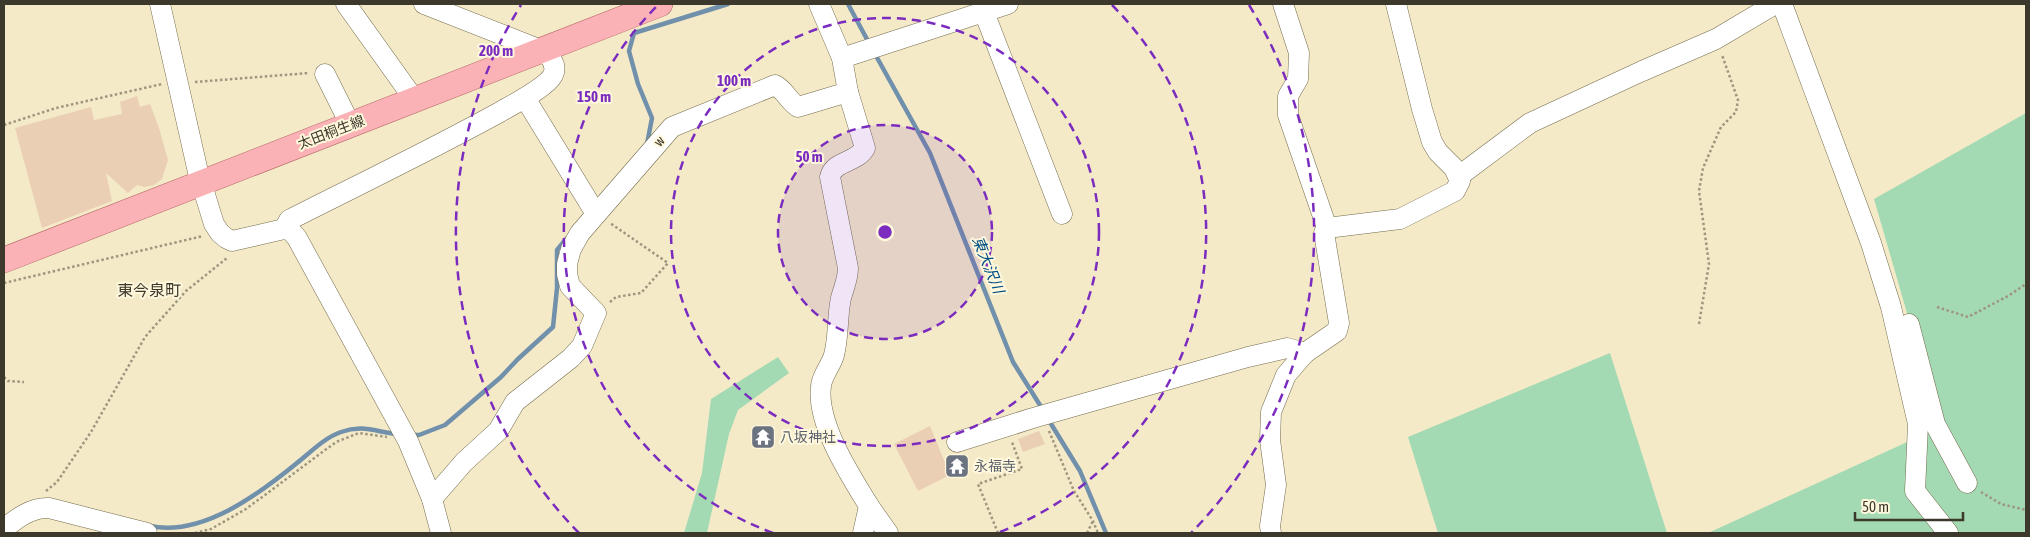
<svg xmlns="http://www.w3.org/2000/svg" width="2030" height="537" font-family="'Asap Condensed','Noto Sans JP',sans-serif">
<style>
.green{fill:#a3dab3}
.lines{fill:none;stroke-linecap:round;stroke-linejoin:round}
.stream{stroke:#7090ab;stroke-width:4.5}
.building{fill:#eacfb5}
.minor-casing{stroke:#746b4d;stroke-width:21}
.major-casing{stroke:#b56666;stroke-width:26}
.path{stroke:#9e967e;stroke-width:2.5;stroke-dasharray:2.5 2.5;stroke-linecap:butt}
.minor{stroke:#fff;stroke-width:20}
.major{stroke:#fab2b6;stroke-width:25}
.ring{fill:none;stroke:#7b2cbf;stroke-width:2.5;stroke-dasharray:9 6}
.labels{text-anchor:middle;stroke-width:4;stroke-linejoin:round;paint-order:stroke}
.street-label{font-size:14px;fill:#3c382b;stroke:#fff8dc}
.worship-label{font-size:14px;fill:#5b616d;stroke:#fff8dc;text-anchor:start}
.water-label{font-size:15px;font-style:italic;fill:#004f85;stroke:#fff8dc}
.quarter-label{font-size:16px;fill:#3c382b;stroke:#fff8dc}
.centre{fill:#7b2cbf;stroke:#fff8dc;stroke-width:2.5}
.ring-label{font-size:15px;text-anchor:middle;font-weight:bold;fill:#7b2cbf;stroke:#fff8dc;stroke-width:4;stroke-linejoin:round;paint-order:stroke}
</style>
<rect width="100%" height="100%" fill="#f4eac8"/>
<g class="green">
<polygon points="2026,113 2026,533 1708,533 1940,427 1874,199"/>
<polygon points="1610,353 1667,533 1438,533 1408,437"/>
<polygon points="778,357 789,373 738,410 729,434 707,533 684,533 702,473 711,399"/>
</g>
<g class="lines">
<g class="stream">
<polyline points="848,4 869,43"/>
<polyline points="875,54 930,153 1013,362 1043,410"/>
<polyline points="647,144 652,118 638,84 629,51 634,33 728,4"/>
<polyline points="1048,419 1080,471 1106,533"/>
<polyline points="412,435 419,435 445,425 501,377 518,359 553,327 557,288 557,250 566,239"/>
<path d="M150,526C202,537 259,494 297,463C311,452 324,438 341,432C363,424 376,432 397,434"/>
</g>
</g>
<g class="building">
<polygon points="137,96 140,107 150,104 159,128 168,160 162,179 154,185 144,187 137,185 128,193 106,173 112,201 42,228 15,128 91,107 94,120 122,114 120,102"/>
<polygon points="930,426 950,475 918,491 894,444"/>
<polygon points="1039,431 1045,444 1023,452 1018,439"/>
</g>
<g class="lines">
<defs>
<g id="minor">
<polyline points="160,4 198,172 214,224 220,233 226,238 232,241 284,229 291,231 297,238 408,441 432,499 441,533"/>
<polyline points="346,4 414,99"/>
<path d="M819,4L842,58L848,92L865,148C857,163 834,160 830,177L848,268C848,279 844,287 841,298C837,316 839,336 834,355C831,366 822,375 821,386C816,423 850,475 869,506L863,533"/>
<polyline points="1283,4 1299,53 1298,79 1288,96 1288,115 1327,228"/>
<polyline points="1782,4 1871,243 1891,307 1918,424 1915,491 1948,533"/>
<polyline points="984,12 1062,214"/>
<polyline points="842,58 1008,4"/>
<polyline points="325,74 350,124"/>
<polyline points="525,98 596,214"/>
<polyline points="1459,176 1530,123 1640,72 1716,39 1775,4"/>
<path d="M284,229L289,220C360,184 431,150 500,112C512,105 547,87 553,75C558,64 549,55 541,50L424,4"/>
<polyline points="1909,324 1935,424 1967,483"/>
<polyline points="957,442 1033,418 1248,357 1287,348 1305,353"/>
<path d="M432,499L464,462L498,431L515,402L571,358L582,346L596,313L570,286L567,274V264L571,249L580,233L672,127L775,85C785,90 789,102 798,107L848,92"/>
<polyline points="869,506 888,533"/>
<path d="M4,529C17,518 32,507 49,508L147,533"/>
<polyline points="1271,533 1270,526 1276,485 1270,440 1271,412 1286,375 1305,353 1337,331 1339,323 1324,233 1327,228 1400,219 1455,191 1460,181 1454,168 1438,152 1432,142 1422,109 1396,4"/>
</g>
<polyline id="major" points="4,260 660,4"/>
</defs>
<use href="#minor" class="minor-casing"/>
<use href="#major" class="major-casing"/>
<g class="path">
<polyline points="195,82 309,73"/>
<polyline points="4,125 56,108 162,84"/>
<polyline points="4,283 203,236"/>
<polyline points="610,302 616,297 641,293 668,263 610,223"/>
<polyline points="1937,307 1968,317 2008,296 2026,284"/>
<polyline points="1699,324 1709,264 1699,191 1703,168 1721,127 1736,112 1738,100 1722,55"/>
<polyline points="4,377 8,381 24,382"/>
<polyline points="1049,431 1074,491 1093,521 1098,533"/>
<polyline points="46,491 57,482 91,432 145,337 186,291 227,258 227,257"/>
<polyline points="1981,492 2001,504 2026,510"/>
<polyline points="195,533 211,529 246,509 336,442 359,433 387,437"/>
<polyline points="998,533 978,484 1022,469 1012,442"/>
<polyline points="1087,533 1093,521"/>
</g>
<use href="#minor" class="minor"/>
<use href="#major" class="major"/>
</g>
<circle cx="885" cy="232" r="107" fill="#7b2cbf" fill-opacity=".12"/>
<g class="ring">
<circle cx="885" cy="232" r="107"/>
<circle cx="885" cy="232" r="214"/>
<path d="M773 533A321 321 0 0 1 658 5M1112 5A321 321 0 0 1 997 533"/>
<path d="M579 533A429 429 0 0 1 521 5M1249 5A429 429 0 0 1 1191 533"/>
</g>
<defs>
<symbol id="temple-square" viewBox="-11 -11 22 22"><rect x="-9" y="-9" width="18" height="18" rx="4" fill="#6b7280" stroke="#fff8dc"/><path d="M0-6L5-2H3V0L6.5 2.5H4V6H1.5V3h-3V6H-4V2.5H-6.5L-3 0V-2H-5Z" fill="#fff"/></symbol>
</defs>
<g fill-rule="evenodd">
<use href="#temple-square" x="749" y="423" width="28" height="28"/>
<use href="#temple-square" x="943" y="452" width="28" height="28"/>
</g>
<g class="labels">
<g class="street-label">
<text transform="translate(331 132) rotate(-21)" y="5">太田桐生線</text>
<text transform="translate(659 141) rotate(-49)" y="5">w</text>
</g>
<g class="worship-label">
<text x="780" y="442">八坂神社</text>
<text x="974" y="471">永福寺</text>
</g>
<g class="water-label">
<text transform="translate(988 265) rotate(68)" y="5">東大沢川</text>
</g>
<g class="quarter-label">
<text x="149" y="296">東今泉町</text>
</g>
</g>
<circle cx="885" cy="232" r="8" class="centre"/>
<g class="ring-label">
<text x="496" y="56">200 m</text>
<text x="734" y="86">100 m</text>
<text x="594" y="102">150 m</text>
<text x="809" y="162">50 m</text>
</g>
<rect width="2030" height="537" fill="none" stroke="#3c382b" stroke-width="10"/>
<path d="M1855 512v8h108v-8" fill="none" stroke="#3c382b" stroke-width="2.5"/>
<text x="1862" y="512" font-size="15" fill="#3c382b" stroke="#fff8dc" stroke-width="4" paint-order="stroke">50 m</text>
</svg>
